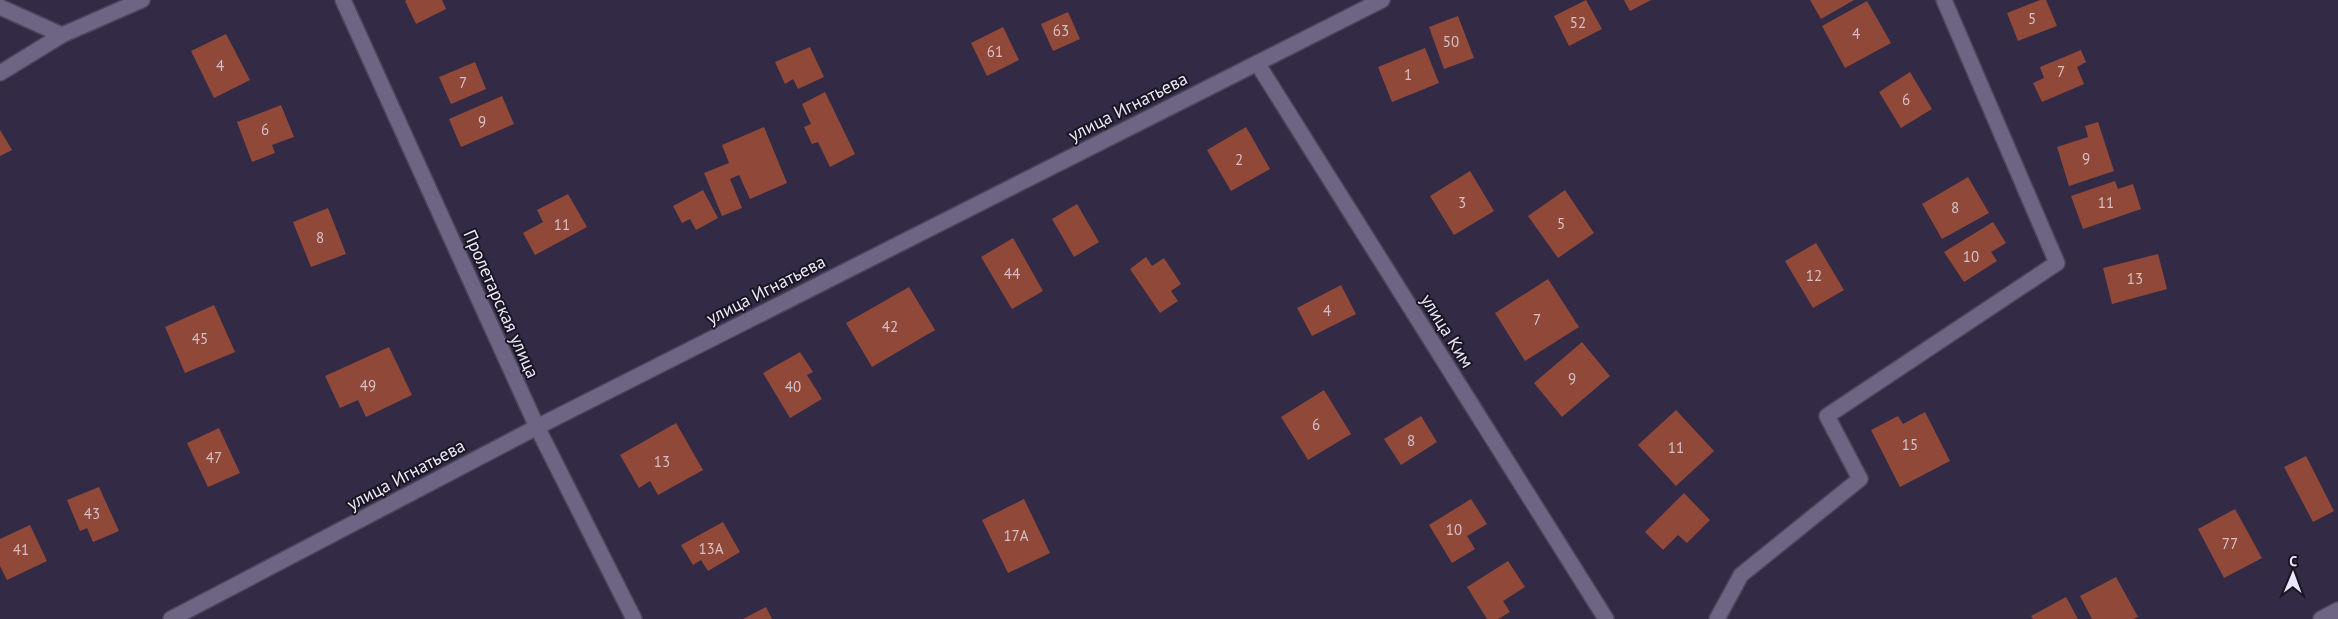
<svg xmlns="http://www.w3.org/2000/svg" width="2338" height="619" font-family="'PT Sans',sans-serif">
<style>
.building{fill:#904939}
.lines{fill:none;stroke-linecap:round;stroke-linejoin:round}
.minor-casing{stroke:#4d455c;stroke-width:18}
.minor{stroke:#6e6483;stroke-width:15}
.labels{text-anchor:middle;stroke-width:4;stroke-linejoin:round;paint-order:stroke}
.number-label{font-size:15px;fill:#d5c0c9}
.street-label{font-size:18px;fill:#ece7f9;stroke:#191522}
</style>
<rect width="100%" height="100%" fill="#332a45"/>
<g class="building">
<polygon points="407,0 442,0 446,9 416,24 405,1"/>
<polygon points="1586,0 1602,29 1569,46 1554,16"/>
<polygon points="1624,0 1651,0 1630,11"/>
<polygon points="1810,0 1854,0 1821,19"/>
<polygon points="2040,0 2046,0 2057,26 2018,41 2007,13"/>
<polygon points="1867,1 1891,43 1845,68 1822,26"/>
<polygon points="1068,12 1080,39 1053,51 1041,24"/>
<polygon points="1458,16 1474,58 1444,69 1429,27"/>
<polygon points="1003,27 1019,60 987,76 971,43"/>
<polygon points="226,34 250,80 214,98 191,51"/>
<polygon points="810,47 824,77 798,89 793,79 785,84 775,62"/>
<polygon points="1425,48 1439,83 1392,102 1378,67"/>
<polygon points="2081,50 2086,62 2077,67 2084,84 2042,102 2033,83 2044,78 2040,67"/>
<polygon points="475,62 486,89 451,104 439,77"/>
<polygon points="1910,72 1932,109 1901,128 1879,92"/>
<polygon points="825,92 855,154 830,167 818,142 812,144 804,127 811,124 802,104"/>
<polygon points="502,96 514,124 461,147 449,119"/>
<polygon points="281,105 294,137 272,145 275,153 252,162 237,122"/>
<polygon points="2098,122 2114,171 2069,186 2057,147 2088,137 2085,126"/>
<polygon points="764,127 787,183 750,199 739,175 730,179 742,208 722,216 704,173 729,163 722,145"/>
<polygon points="1246,127 1270,169 1231,191 1207,150"/>
<polygon points="0,130 12,150 0,156"/>
<polygon points="1470,171 1494,211 1454,235 1430,196"/>
<polygon points="1968,177 1989,213 1942,239 1922,204"/>
<polygon points="2115,181 2118,189 2133,184 2141,209 2083,229 2071,196"/>
<polygon points="703,190 718,218 696,230 690,219 682,223 673,206"/>
<polygon points="1565,190 1594,233 1558,258 1528,216"/>
<polygon points="568,194 587,227 535,255 523,233 543,222 537,210"/>
<polygon points="1077,204 1099,242 1074,257 1052,219"/>
<polygon points="328,208 346,254 311,267 293,222"/>
<polygon points="1993,222 2006,243 1991,252 1997,261 1964,282 1944,252"/>
<polygon points="1013,238 1043,291 1012,309 981,257"/>
<polygon points="1816,243 1844,290 1813,308 1785,261"/>
<polygon points="2158,254 2167,289 2112,304 2103,268"/>
<polygon points="1146,257 1152,266 1164,258 1181,284 1171,291 1178,301 1160,313 1130,269"/>
<polygon points="1548,279 1579,327 1525,361 1495,313"/>
<polygon points="1341,285 1356,314 1312,336 1297,308"/>
<polygon points="909,287 935,330 872,367 846,323"/>
<polygon points="214,305 235,352 185,373 165,327"/>
<polygon points="1582,342 1610,376 1562,417 1534,383"/>
<polygon points="389,347 412,395 366,417 358,400 340,408 325,376"/>
<polygon points="800,352 813,372 807,375 822,399 790,418 763,373"/>
<polygon points="1324,390 1351,434 1308,460 1281,417"/>
<polygon points="1676,410 1714,451 1676,486 1638,445"/>
<polygon points="1925,412 1950,461 1900,487 1871,430 1898,416 1903,424"/>
<polygon points="1421,416 1437,442 1401,465 1384,439"/>
<polygon points="676,423 703,470 658,495 650,481 639,488 620,455"/>
<polygon points="219,428 240,473 208,487 187,443"/>
<polygon points="2306,456 2334,511 2313,522 2284,467"/>
<polygon points="99,487 119,531 93,542 87,528 80,531 67,500"/>
<polygon points="1684,493 1710,520 1687,543 1678,535 1663,550 1645,532"/>
<polygon points="1024,499 1050,553 1008,573 982,520"/>
<polygon points="1471,499 1487,524 1467,536 1475,549 1452,563 1429,525"/>
<polygon points="2235,509 2262,558 2224,578 2198,529"/>
<polygon points="723,522 740,552 708,571 701,560 693,565 681,545"/>
<polygon points="30,525 47,561 7,580 0,566 0,539"/>
<polygon points="1508,561 1525,587 1503,601 1510,612 1498,619 1487,619 1467,587"/>
<polygon points="2116,577 2138,617 2133,619 2092,619 2080,596"/>
<polygon points="2066,597 2078,619 2033,619 2031,616"/>
<polygon points="766,607 772,619 743,619"/>
</g>
<g class="lines">
<defs>
<g id="minor">
<polyline points="343,0 537,427 634,619"/>
<polyline points="0,7 62,35"/>
<polyline points="1257,63 1606,619"/>
<polyline points="0,73 62,35 142,0"/>
<polyline points="171,619 537,427 1382,0"/>
<polyline points="1717,619 1741,575 1860,479 1827,416 2057,263 1944,0"/>
<polyline points="2321,619 2338,610"/>
</g>
</defs>
<use href="#minor" class="minor-casing"/>
<use href="#minor" class="minor"/>
</g>
<g class="labels">
<g class="number-label">
<text x="2032" y="24">5</text>
<text x="1578" y="28">52</text>
<text x="1061" y="36">63</text>
<text x="1856" y="39">4</text>
<text x="1451" y="47">50</text>
<text x="995" y="57">61</text>
<text x="220" y="71">4</text>
<text x="2061" y="77">7</text>
<text x="1408" y="80">1</text>
<text x="463" y="88">7</text>
<text x="1906" y="105">6</text>
<text x="482" y="127">9</text>
<text x="265" y="135">6</text>
<text x="2086" y="164">9</text>
<text x="1239" y="165">2</text>
<text x="1462" y="208">3</text>
<text x="2106" y="208">11</text>
<text x="1955" y="213">8</text>
<text x="1561" y="229">5</text>
<text x="562" y="230">11</text>
<text x="320" y="243">8</text>
<text x="1971" y="262">10</text>
<text x="1012" y="279">44</text>
<text x="1814" y="281">12</text>
<text x="2135" y="284">13</text>
<text x="1327" y="316">4</text>
<text x="1537" y="325">7</text>
<text x="890" y="332">42</text>
<text x="200" y="344">45</text>
<text x="1572" y="384">9</text>
<text x="368" y="391">49</text>
<text x="793" y="392">40</text>
<text x="1316" y="430">6</text>
<text x="1411" y="446">8</text>
<text x="1910" y="450">15</text>
<text x="1676" y="453">11</text>
<text x="214" y="463">47</text>
<text x="662" y="467">13</text>
<text x="92" y="519">43</text>
<text x="1454" y="535">10</text>
<text x="1016" y="541">17А</text>
<text x="2230" y="549">77</text>
<text x="711" y="554">13А</text>
<text x="21" y="555">41</text>
</g>
<g class="street-label">
<text transform="translate(1128 107) rotate(-27)" y="6">улица Игнатьева</text>
<text transform="translate(766 290) rotate(-27)" y="6">улица Игнатьева</text>
<text transform="translate(501 304) rotate(66)" y="6">Пролетарская улица</text>
<text transform="translate(1447 331) rotate(58)" y="6">улица Ким</text>
<text transform="translate(406 475) rotate(-28)" y="6">улица Игнатьева</text>
</g>
</g>
<g transform="translate(2293 574) rotate(1)" stroke="#191522" stroke-width="4" paint-order="stroke">
<path d="M0-4L9 19L0 12L-9 19Z" fill="#ece7f9"/>
<text y="-8" font-size="14" font-weight="bold" text-anchor="middle" fill="#ece7f9">С</text>
</g>
</svg>
